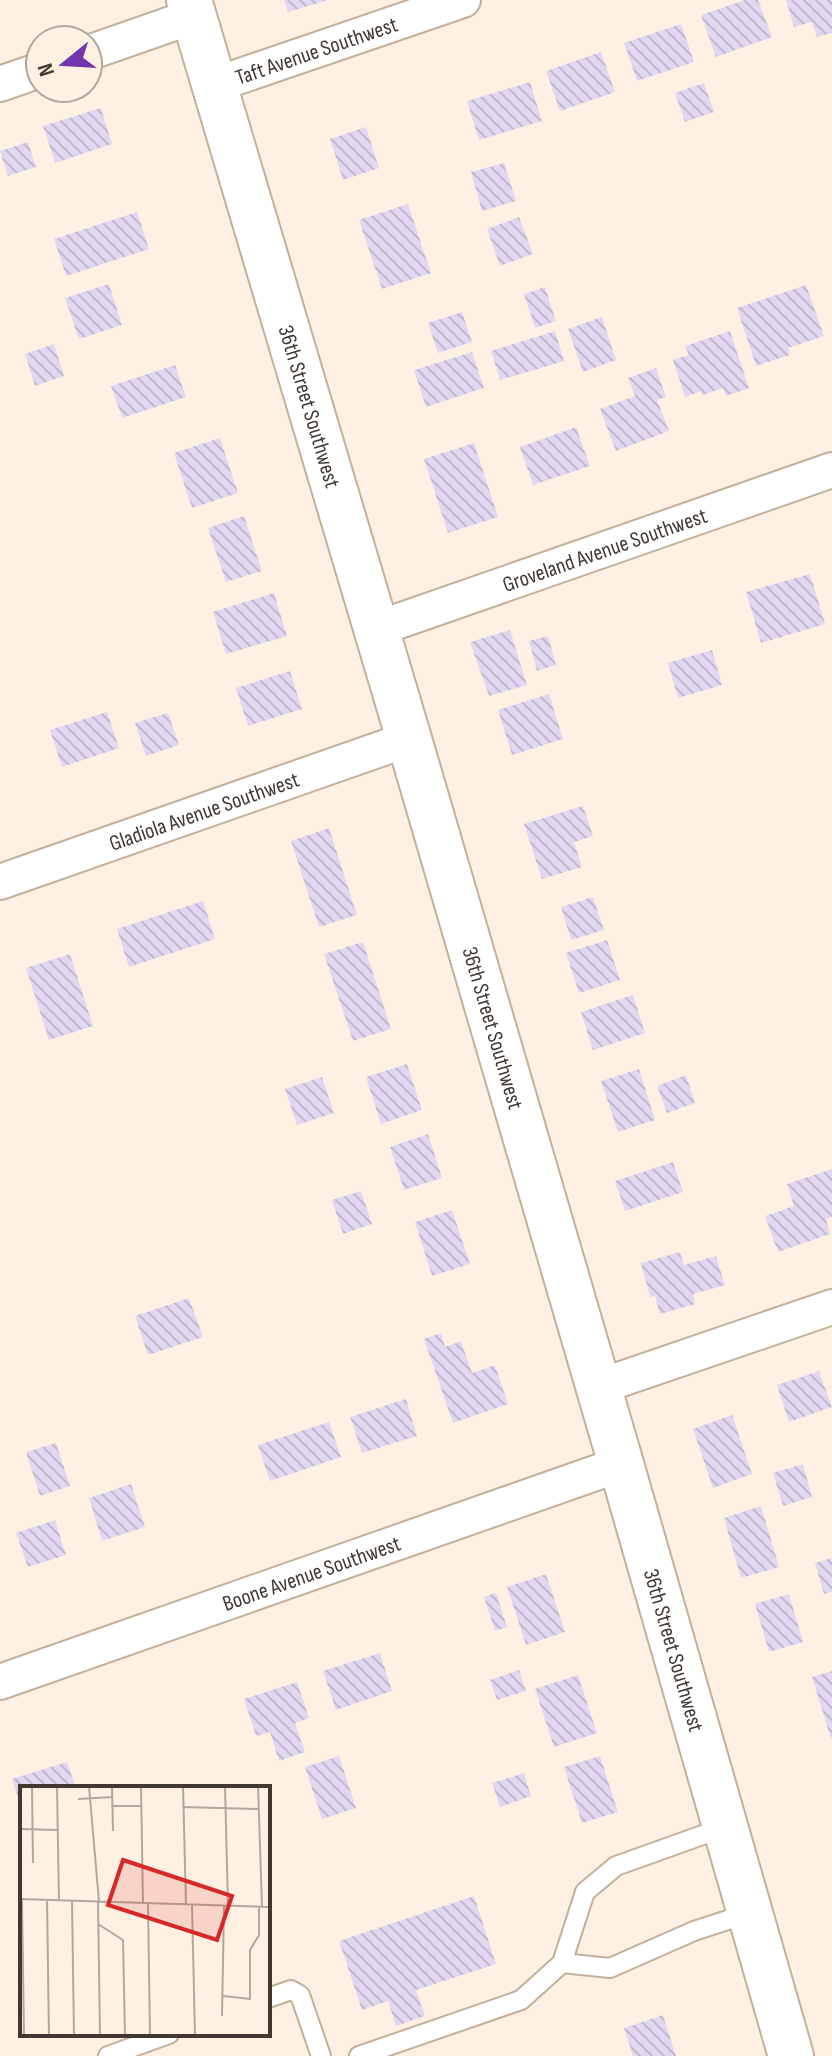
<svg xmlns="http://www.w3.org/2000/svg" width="832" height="2056" font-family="'Sofia Sans Condensed',sans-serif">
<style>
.building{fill:url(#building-back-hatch)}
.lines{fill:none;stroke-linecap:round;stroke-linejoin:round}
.lane-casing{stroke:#c3b09b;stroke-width:22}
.street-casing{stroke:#c3b09b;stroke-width:38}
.secondary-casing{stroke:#c3b09b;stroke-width:48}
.lane{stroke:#fff;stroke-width:18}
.street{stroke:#fff;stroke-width:34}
.secondary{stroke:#fff;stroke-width:44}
.labels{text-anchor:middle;stroke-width:6;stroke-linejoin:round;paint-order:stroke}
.street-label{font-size:22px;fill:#413931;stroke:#fef1e4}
.inset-road{fill:none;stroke:#b2a79c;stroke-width:2}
.view{fill:#d62828;fill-opacity:0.15;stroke:#d62828;stroke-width:4}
.inset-edge{fill:none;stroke:#413931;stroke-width:4}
</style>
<defs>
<pattern id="building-back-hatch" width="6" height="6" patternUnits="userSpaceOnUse" patternTransform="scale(2)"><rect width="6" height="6" fill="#e1d7f1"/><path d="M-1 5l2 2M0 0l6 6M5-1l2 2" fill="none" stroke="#c2b9cf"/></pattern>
</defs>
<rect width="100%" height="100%" fill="#fef1e4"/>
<g class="building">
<polygon points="284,0 325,0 325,1 288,12"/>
<polygon points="745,0 758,0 772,37 716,57 701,15"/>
<polygon points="786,0 832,0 832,33 817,37 812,22 794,27"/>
<polygon points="681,24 694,62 637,81 624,43"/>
<polygon points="601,52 615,92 560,111 546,71"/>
<polygon points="530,82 542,121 479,140 467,101"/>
<polygon points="704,83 714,112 685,122 675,93"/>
<polygon points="101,108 112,144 55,163 43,126"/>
<polygon points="366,127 379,168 343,180 330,139"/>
<polygon points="28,142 36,167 8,176 0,151"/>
<polygon points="504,163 516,201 482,211 471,172"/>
<polygon points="408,204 431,273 382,289 359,220"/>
<polygon points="137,212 149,249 66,276 54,239"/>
<polygon points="519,217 533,254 500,266 487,229"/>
<polygon points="109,284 122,325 79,339 65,298"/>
<polygon points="806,285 824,336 788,348 790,355 756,366 737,308"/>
<polygon points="545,287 556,321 535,328 524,294"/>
<polygon points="462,312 472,342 438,353 428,323"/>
<polygon points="602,317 616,360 583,372 568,329"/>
<polygon points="555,331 564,361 500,380 491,351"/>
<polygon points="730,331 749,388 726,396 723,388 703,395 701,391 685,397 673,360 689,355 685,346"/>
<polygon points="54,344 64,376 35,386 25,354"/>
<polygon points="472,352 484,388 426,407 414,370"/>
<polygon points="175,365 186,397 122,418 111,386"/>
<polygon points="656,368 666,397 657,400 669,431 616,451 600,409 635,396 628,378"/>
<polygon points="576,427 590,466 533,485 520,447"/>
<polygon points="220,438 238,493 192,508 174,453"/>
<polygon points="474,443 498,517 448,533 424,459"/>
<polygon points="244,516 262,571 226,582 208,528"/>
<polygon points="810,574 825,624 761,643 746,592"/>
<polygon points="274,593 287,636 226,654 213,612"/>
<polygon points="510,630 527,685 489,696 470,642"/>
<polygon points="548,636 556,665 537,671 529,641"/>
<polygon points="712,650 722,685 678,698 668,663"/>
<polygon points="290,671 302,709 248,726 236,688"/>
<polygon points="549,694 563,739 512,755 498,710"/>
<polygon points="107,712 119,748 62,767 50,730"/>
<polygon points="168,713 179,745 146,756 135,723"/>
<polygon points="583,806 593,836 574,842 582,867 542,879 524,824"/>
<polygon points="329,828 357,915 319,927 291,841"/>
<polygon points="593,897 604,930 571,940 561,907"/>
<polygon points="203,901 215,939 129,967 117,929"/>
<polygon points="607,940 620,980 579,993 566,953"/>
<polygon points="363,942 391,1029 353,1041 324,954"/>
<polygon points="70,954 93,1026 49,1040 26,968"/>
<polygon points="633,995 645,1033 593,1050 581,1012"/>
<polygon points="407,1064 422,1110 381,1124 366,1077"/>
<polygon points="639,1069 655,1120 618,1132 601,1081"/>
<polygon points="686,1075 695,1103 667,1113 657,1086"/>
<polygon points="322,1077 334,1113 297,1125 285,1089"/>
<polygon points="428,1134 442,1178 404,1190 390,1147"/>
<polygon points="673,1162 683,1192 625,1211 615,1181"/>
<polygon points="832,1169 832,1217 826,1219 830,1234 778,1252 765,1216 794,1206 787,1184"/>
<polygon points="361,1191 372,1224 343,1234 332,1200"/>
<polygon points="452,1210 470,1264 432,1276 415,1222"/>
<polygon points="680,1252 684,1265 716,1256 725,1285 693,1294 695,1304 660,1314 655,1296 650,1297 641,1263"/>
<polygon points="189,1298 203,1337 148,1355 135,1316"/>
<polygon points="441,1333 445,1347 461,1341 472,1373 495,1365 508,1404 453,1423 424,1339"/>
<polygon points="819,1371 832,1407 789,1422 777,1385"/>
<polygon points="406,1399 417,1436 362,1453 350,1417"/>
<polygon points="732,1415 752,1474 713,1488 693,1429"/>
<polygon points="329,1422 341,1457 270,1481 258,1445"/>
<polygon points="56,1443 70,1486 40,1496 26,1452"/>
<polygon points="803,1464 812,1497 783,1506 773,1473"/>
<polygon points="131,1484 145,1527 102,1541 89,1498"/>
<polygon points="761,1506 779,1567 741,1578 724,1518"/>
<polygon points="55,1520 66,1555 28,1567 16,1533"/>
<polygon points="832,1558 832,1592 824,1594 815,1563"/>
<polygon points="546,1574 565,1632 526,1645 507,1587"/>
<polygon points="496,1593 507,1627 495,1631 484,1597"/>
<polygon points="789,1594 803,1642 769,1652 755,1604"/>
<polygon points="380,1653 392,1691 336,1710 323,1671"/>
<polygon points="519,1670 526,1691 497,1700 490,1680"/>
<polygon points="832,1671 832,1739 831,1739 812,1677"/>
<polygon points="578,1675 597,1733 554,1747 535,1689"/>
<polygon points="297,1682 309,1718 295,1723 305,1752 279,1761 270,1732 256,1736 244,1699"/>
<polygon points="339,1756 356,1808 322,1819 305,1767"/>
<polygon points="600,1756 618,1812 582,1823 564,1767"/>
<polygon points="67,1762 76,1788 22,1788 21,1807 12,1779"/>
<polygon points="524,1773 531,1796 500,1807 492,1783"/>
<polygon points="474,1896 496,1964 416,1990 425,2016 396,2026 388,2001 362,2010 339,1941"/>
<polygon points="663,2015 676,2056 633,2056 624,2028"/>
</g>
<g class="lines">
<defs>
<g id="lane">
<polyline points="562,1963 610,1968 694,1931 749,1913"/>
<polyline points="268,1998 291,1990 300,1995 321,2056"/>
<polyline points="108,2056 169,2034"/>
<polyline points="359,2056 521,2000 562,1963 585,1892 616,1866 725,1827"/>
</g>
<g id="street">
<polyline points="88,53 194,16"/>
<polyline points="0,84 40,70"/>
<path id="s1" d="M214,85L463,0"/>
<path id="s2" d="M376,629L832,470"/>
<path id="s3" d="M0,882L409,739"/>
<polyline points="598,1387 832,1307"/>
<path id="s4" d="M0,1682L621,1464"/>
</g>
<g id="secondary">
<path id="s5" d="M189,0L409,739L621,1464L791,2056"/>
</g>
</defs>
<use href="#lane" class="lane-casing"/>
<use href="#street" class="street-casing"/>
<use href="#secondary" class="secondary-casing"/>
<use href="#lane" class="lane"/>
<use href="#street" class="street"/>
<use href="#secondary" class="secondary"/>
</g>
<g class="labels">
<g class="street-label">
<text dy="8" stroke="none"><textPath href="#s1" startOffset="108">Taft Avenue Southwest</textPath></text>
<text dy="8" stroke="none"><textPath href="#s5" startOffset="424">36th Street Southwest</textPath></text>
<text dy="8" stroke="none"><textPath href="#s2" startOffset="242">Groveland Avenue Southwest</textPath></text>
<text dy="8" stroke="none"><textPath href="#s3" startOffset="216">Gladiola Avenue Southwest</textPath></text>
<text dy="8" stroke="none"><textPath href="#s5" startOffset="1072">36th Street Southwest</textPath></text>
<text dy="8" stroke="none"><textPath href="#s4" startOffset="330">Boone Avenue Southwest</textPath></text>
<text dy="8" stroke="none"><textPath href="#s5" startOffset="1720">36th Street Southwest</textPath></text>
</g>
</g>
<g transform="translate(20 1786)">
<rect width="250" height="250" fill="#fef1e4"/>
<path class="inset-road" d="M12,0L13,77M37,0L39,115M69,0L79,116M92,0L93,45M121,0L123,118M163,0L166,119M205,0L208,120M238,0L242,121M58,13L93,11M93,20H121M163,21L239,23M0,43L37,44M0,113L250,121M2,114L4,250M27,114L29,250M52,115L54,250M78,116L80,250M128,118L130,250M172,119L175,250M78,138L103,154M103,154L105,250M203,210L230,213V164L239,149V121M202,230L204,120"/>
<path class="view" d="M103,74L212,110L197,154L88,119Z"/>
<rect width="250" height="250" class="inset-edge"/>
</g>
<g transform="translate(64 64) rotate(252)"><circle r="38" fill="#fef1e4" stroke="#b2a79c" stroke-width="2"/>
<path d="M0-6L14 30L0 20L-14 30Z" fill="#7236ac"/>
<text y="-12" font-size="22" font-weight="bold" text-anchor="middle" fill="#413931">N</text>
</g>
</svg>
